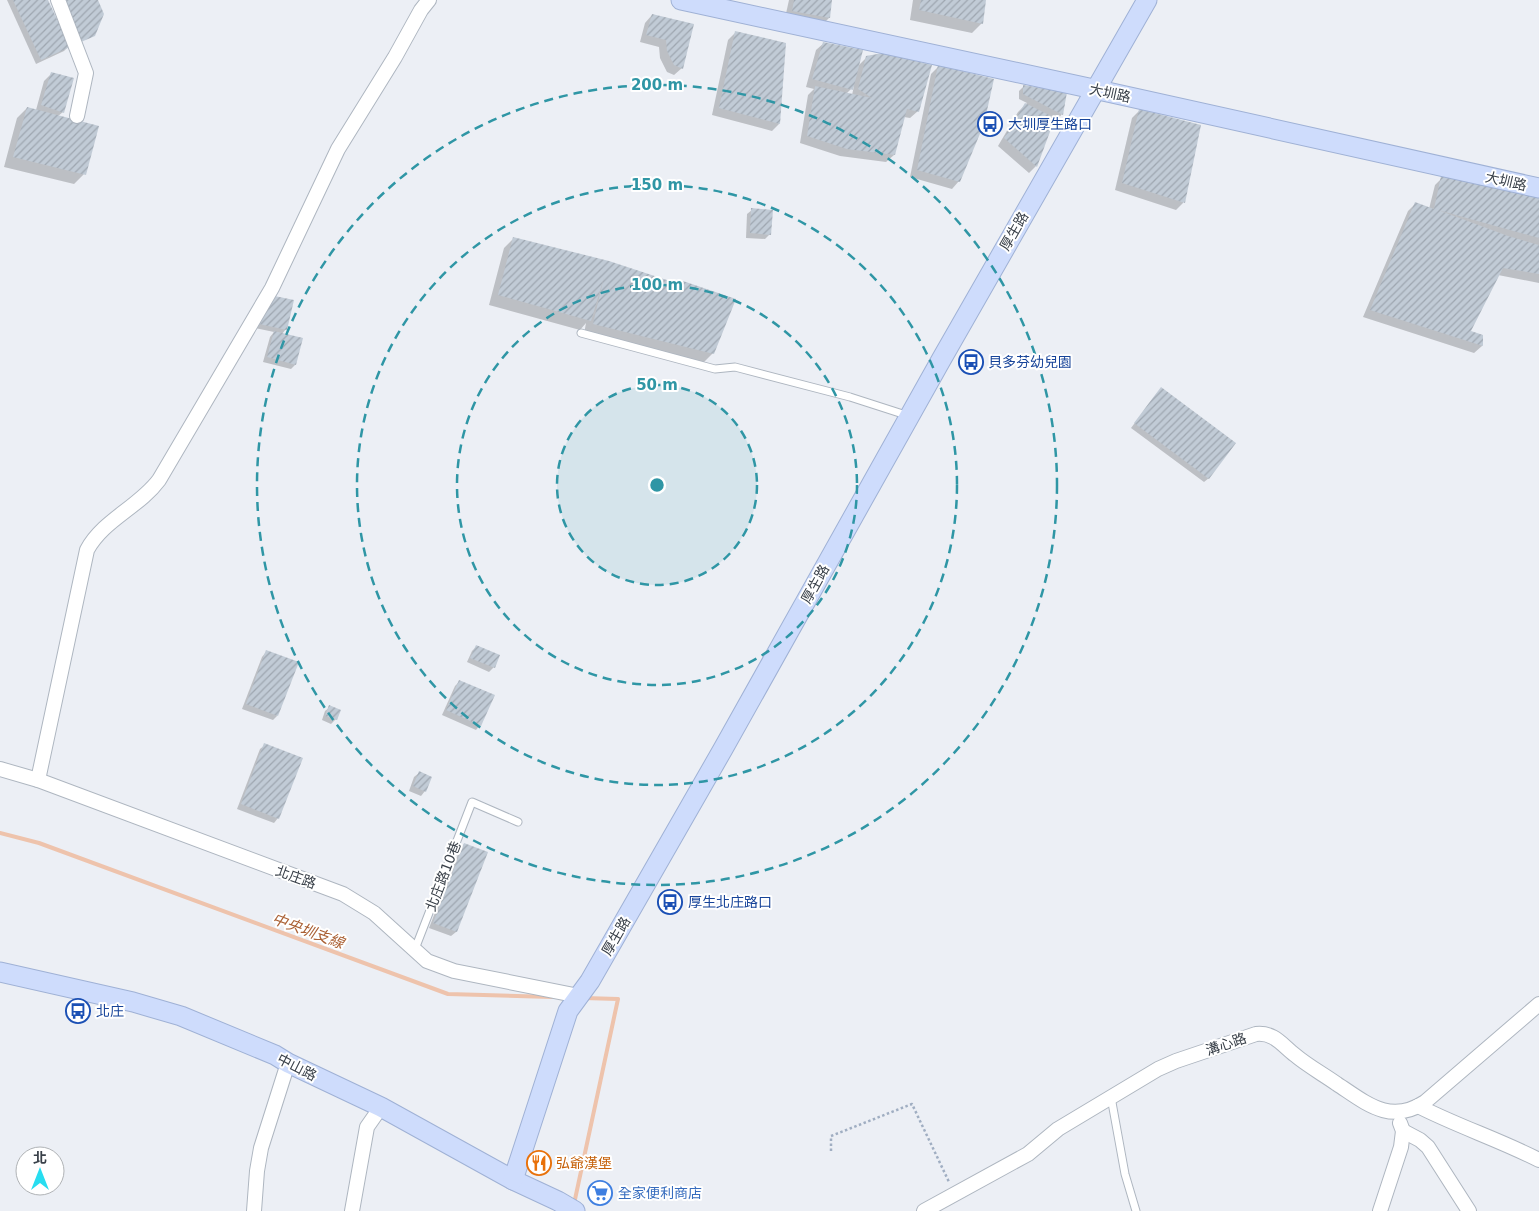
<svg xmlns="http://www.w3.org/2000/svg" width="1539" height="1211" font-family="'DejaVu Sans','Noto Sans TC',sans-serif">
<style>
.shadow{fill:#0003;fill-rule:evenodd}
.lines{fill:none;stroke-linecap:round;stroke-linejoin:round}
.stream{stroke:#eec3ac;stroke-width:4}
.building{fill:url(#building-hatch)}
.lane-casing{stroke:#aeb6c0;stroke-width:9}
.street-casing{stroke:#aeb6c0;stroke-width:16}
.secondary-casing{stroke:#9fb1d5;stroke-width:21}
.path{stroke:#a0aec2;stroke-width:2.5;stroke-dasharray:2.5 2.5;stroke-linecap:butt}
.lane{stroke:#fff;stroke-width:7}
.street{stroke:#fff;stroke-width:14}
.secondary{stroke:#cedcfc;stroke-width:19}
.ring{fill:none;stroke:#2f96a5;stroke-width:2.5;stroke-dasharray:9 6}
.labels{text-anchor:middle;stroke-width:4;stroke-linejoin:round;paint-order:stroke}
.street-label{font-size:14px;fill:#394049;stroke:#fff}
.transit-label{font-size:14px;fill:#164399;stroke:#fff;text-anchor:start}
.food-label{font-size:14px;fill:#c56008;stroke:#fff;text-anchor:start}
.shop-label{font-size:14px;fill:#366cbe;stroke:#fff;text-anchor:start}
.water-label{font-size:15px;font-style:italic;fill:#aa6034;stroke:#fff}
.centre{fill:#2f96a5;stroke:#fff;stroke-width:2.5}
.ring-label{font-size:15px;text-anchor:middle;font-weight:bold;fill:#2f96a5;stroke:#fff;stroke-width:4;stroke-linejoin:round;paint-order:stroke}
</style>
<defs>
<pattern id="building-hatch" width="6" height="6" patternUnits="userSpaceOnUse" patternTransform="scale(1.25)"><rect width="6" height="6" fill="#c1cbd6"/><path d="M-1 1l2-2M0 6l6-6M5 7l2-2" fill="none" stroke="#9ea6b0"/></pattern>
</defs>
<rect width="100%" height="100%" fill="#eceff5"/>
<g class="shadow">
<polygon points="7,0 47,0 68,47 64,51 36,64"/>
<polygon points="789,0 831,0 829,18 822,25 785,18"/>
<polygon points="913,0 985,0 981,24 972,33 910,20"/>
<polygon points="652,15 682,68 674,75 667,72 660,58 659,47 640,42 645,23"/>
<polygon points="735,33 784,44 779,124 772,131 712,115 728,40"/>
<path d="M824,43L858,66L867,57L918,111L910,118L904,117L894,155L886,162L840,156L800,143L808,95L814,89L806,87L816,50ZM854,86L852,95L846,94Z"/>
<polygon points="938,67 959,181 952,189 910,177 931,74"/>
<polygon points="51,74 63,112 58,116 84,174 74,184 4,167 17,118 27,108 36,110 44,81"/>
<polygon points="1024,86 1062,114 1058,119 1055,117 1036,166 1029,173 998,146 1018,112 1027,103 1019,99 1019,91"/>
<polygon points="1140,110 1199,126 1183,203 1176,210 1115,190 1132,118"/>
<polygon points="1442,178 1539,198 1539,283 1498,275 1469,332 1482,336 1482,346 1474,353 1363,317 1408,211 1415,204 1429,209 1435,185"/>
<polygon points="752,210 770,234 765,239 746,238 747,214"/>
<polygon points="514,238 680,286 683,283 713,353 703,363 584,334 586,323 580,330 489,305 504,248"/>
<polygon points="261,300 286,329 282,334 295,365 291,369 263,362 270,337 274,332 255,328"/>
<polygon points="1157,393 1209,478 1204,482 1131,428"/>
<polygon points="477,646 499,656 494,667 489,672 467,662 472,651"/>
<polygon points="266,652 277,716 273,720 242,709 262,657"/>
<polygon points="460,681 480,725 476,730 442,715 455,686"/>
<polygon points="330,707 336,719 331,724 322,720 325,711"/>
<polygon points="265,745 278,818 274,823 237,809 260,749"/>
<polygon points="419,773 425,791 421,796 409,791 414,777"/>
<polygon points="464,844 487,853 456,932 451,936 429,928 460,849"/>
</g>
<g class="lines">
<g class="stream">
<polyline points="0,833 39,843 448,994 552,997"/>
<polyline points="574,1204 618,999 584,998"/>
</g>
</g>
<g class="building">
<polygon points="13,0 48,0 70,47 41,60"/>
<polygon points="63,0 98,0 104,14 95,36 81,42"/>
<polygon points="794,0 832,0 830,18 792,11"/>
<polygon points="921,0 986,0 983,24 919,10"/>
<polygon points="652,14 694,24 683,69 674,65 667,51 666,40 646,35"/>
<polygon points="735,31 786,43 780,124 719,108"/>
<polygon points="823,42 863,50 853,90 812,79"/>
<polygon points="883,53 932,65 919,112 907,109 895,155 847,149 807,136 815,86 872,98 858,89 866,56"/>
<polygon points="938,65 994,79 984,124 960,182 917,170"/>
<polygon points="51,72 74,78 64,113 41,105"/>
<polygon points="1023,85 1067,92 1063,115 1023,94"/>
<polygon points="1025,103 1055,118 1037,167 1004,138"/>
<polygon points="27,107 99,126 86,175 13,157"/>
<polygon points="1139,109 1201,125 1185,203 1122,183"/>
<polygon points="1441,176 1539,196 1539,238 1438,210 1508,236 1539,245 1539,274 1503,268 1471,331 1483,335 1483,346 1370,310 1415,202 1434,209"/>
<polygon points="751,208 773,210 771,235 750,233"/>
<polygon points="513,237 609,261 682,285 683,281 736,299 714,354 593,324 604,277 591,321 498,295"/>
<polygon points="265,294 294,300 287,330 259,324"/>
<polygon points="274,331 303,338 296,365 267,357"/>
<polygon points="1161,387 1236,443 1209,479 1134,423"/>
<polygon points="476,645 500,655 495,668 470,658"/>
<polygon points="266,650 299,662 278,716 246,704"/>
<polygon points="459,680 495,695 481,726 446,710"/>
<polygon points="329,705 341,710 337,720 325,716"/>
<polygon points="264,743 303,758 279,819 241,804"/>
<polygon points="419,771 432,777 426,792 413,786"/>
<polygon points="464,843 488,852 457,932 433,923"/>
</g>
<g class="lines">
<defs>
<g id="lane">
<polyline points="581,333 715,369 735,367 850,397 909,416"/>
<polyline points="415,949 472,802 518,822"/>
<polyline points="1111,1097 1125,1174 1136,1211"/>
</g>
<g id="street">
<polyline points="58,0 86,73 77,116"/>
<polyline points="0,769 38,780 343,894 374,913 427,961 454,971 579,996"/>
<path d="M38,780L87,550C103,520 139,507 159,480L272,288L338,149L395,57L421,10L429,0"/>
<path d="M1418,1106C1457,1126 1500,1140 1539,1160"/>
<polyline points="1403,1131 1420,1140 1428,1147 1469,1211"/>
<polyline points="254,1211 257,1171 261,1148 288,1063"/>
<polyline points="352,1211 367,1127 381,1107"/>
<path d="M924,1211L1028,1154L1058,1129L1158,1069L1176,1061L1256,1034C1274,1032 1282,1045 1295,1055C1308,1066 1323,1074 1337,1084C1366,1103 1390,1125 1425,1102L1539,1004"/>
<polyline points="1380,1211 1401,1147 1403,1131 1400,1123"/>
</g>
<g id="secondary">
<polyline points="681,0 1112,93 1539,188"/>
<polyline points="0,972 133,1002 181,1016 275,1055 288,1063 381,1107 513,1180 558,1201 575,1211"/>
<polyline points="513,1180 568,1011 590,981 723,749 941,360 1147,0"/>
</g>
</defs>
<use href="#lane" class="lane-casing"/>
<use href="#street" class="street-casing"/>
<use href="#secondary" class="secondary-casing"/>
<polyline class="path" points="831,1151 831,1136 912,1104 949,1182"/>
<use href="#lane" class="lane"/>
<use href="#street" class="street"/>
<use href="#secondary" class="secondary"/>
</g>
<circle cx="657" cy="485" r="100" fill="#2f96a5" fill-opacity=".12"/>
<g class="ring">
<circle cx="657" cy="485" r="100"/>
<circle cx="657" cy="485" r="200"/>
<circle cx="657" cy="485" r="300"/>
<circle cx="657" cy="485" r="400"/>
</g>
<defs>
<symbol id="bus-ring" viewBox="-11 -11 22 22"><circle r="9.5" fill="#fff" stroke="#1a4fb4" stroke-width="1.5"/><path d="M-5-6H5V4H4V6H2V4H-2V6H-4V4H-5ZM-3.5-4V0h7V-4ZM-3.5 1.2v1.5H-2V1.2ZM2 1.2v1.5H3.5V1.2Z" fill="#1a4fb4"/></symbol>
<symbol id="restaurant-ring" viewBox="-11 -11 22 22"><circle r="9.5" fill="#fff" stroke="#e8710a" stroke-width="1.5"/><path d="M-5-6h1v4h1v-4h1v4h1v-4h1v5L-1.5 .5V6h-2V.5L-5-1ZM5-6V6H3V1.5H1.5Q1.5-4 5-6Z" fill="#e8710a"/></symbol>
<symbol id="supermarket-ring" viewBox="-11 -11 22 22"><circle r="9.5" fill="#fff" stroke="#3f7fe0" stroke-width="1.5"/><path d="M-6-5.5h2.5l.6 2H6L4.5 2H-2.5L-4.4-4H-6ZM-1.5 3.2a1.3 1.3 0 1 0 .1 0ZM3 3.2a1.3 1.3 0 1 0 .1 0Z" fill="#3f7fe0"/></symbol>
</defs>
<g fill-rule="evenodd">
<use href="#bus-ring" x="976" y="110" width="28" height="28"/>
<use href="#bus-ring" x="957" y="348" width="28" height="28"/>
<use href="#bus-ring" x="656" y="888" width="28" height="28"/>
<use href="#bus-ring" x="64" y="997" width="28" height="28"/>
<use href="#restaurant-ring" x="525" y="1149" width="28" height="28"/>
<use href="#supermarket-ring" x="586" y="1179" width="28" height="28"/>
</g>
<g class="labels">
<g class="street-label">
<text transform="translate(1110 93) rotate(12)" y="5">大圳路</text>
<text transform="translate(1506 181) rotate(13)" y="5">大圳路</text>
<text transform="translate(1014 231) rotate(-60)" y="5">厚生路</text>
<text transform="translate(815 584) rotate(-61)" y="5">厚生路</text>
<text transform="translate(443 876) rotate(-69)" y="5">北庄路10巷</text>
<text transform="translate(296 877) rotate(20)" y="5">北庄路</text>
<text transform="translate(616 936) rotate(-60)" y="5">厚生路</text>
<text transform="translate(1226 1044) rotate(-19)" y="5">溝心路</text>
<text transform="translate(297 1067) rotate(27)" y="5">中山路</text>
</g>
<g class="transit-label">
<text x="1008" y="129">大圳厚生路口</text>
<text x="988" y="367">貝多芬幼兒園</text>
<text x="688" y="907">厚生北庄路口</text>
<text x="96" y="1016">北庄</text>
</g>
<g class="food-label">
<text x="556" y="1168">弘爺漢堡</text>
</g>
<g class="shop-label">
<text x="618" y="1198">全家便利商店</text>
</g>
<g class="water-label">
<text transform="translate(308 931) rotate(20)" y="5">中央圳支線</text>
</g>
</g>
<circle cx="657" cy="485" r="8" class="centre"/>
<g class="ring-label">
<text x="657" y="90">200 m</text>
<text x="657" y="190">150 m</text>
<text x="657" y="290">100 m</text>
<text x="657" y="390">50 m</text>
</g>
<g transform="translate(40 1171)"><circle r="24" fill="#ffffff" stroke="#b0b3b6"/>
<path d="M0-4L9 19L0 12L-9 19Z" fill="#27ddf0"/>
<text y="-8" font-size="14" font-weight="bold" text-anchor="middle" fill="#394049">北</text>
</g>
</svg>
